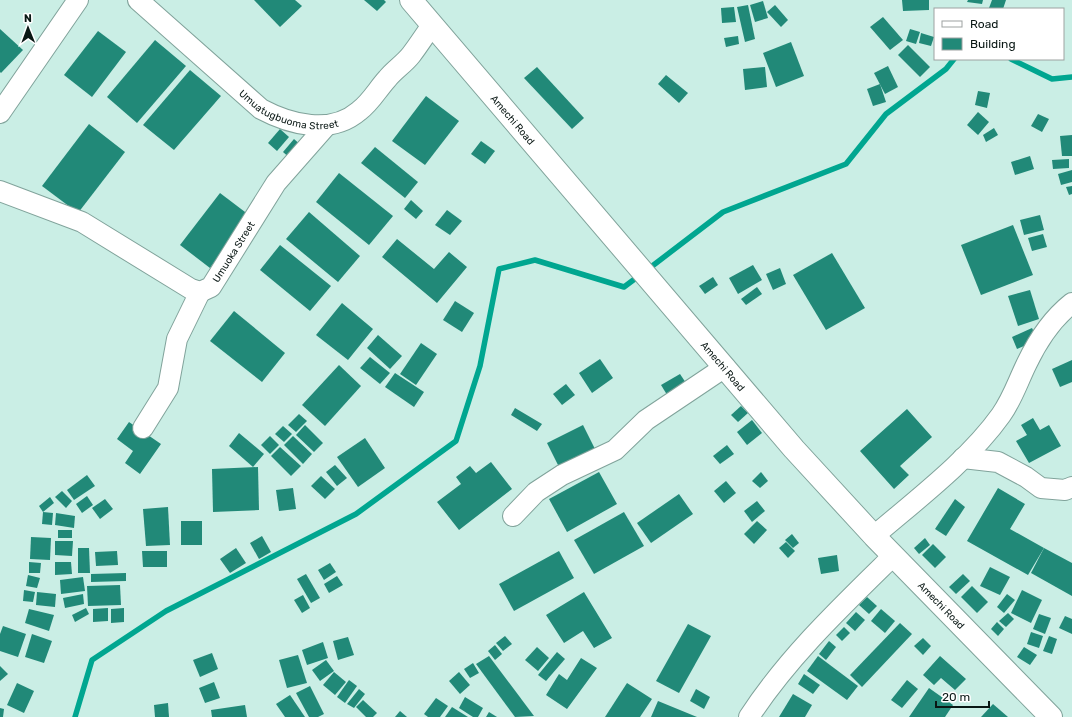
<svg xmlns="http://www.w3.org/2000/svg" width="1072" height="717" font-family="Rubik,sans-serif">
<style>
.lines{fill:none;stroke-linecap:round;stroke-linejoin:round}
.stream{stroke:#00a690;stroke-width:5.5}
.building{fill:#218978}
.street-casing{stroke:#81a39b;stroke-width:22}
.secondary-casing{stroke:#81a39b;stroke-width:24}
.street{stroke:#fff;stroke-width:20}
.secondary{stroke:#fff;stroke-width:22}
.labels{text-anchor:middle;stroke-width:3.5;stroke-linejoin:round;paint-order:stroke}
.street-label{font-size:10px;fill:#091714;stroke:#fff}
</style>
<rect width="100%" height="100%" fill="#caeee5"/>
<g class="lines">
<g class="stream">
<polyline points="1011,59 1052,79 1072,77"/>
<polyline points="647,270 723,212 846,164 886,114 946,69 954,59"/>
<polyline points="75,717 92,660 166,611 356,514 456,441 480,366 499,269 535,260 624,287 640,275"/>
</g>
</g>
<g class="building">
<polygon points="254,0 295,0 302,6 280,27"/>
<polygon points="364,0 384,0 386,2 377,11"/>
<polygon points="902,0 929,0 929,10 903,11"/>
<polygon points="968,0 983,0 982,4 967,2"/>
<polygon points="992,0 1006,0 1003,9 989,8"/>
<polygon points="763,1 768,18 755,22 750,5"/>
<polygon points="748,5 755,39 745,42 737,7"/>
<polygon points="775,5 788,20 781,27 767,12"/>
<polygon points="734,7 736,22 722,23 721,8"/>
<polygon points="883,17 903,40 890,50 870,27"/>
<polygon points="0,29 23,50 1,73 0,72"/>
<polygon points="910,29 920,32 916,44 906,41"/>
<polygon points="98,31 126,52 92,97 64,75"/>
<polygon points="921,33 934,37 931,46 919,43"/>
<polygon points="738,36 739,44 726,47 724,38"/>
<polygon points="155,40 186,66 137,123 107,97"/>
<polygon points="791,42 804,76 776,87 763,53"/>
<polygon points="908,45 930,67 920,77 898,55"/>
<polygon points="888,66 898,87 885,94 874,73"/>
<polygon points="537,67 584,118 572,129 524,78"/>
<polygon points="765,67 767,87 745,90 743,69"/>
<polygon points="190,70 221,96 174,150 143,125"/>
<polygon points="666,75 688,93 679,103 658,84"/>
<polygon points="880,84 886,102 873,106 867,89"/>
<polygon points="978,91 990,93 987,108 975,105"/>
<polygon points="426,96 459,121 425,165 392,141"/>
<polygon points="978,112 989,122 978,135 967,125"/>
<polygon points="1038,114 1049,119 1042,132 1031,126"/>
<polygon points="89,124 125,152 78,213 42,186"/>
<polygon points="994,128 998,135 986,142 983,135"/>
<polygon points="280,129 289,137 277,151 268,143"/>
<polygon points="1072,135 1072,156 1062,156 1060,136"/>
<polygon points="294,139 303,147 292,160 283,152"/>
<polygon points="481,141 495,151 485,164 471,154"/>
<polygon points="375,147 418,182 405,198 361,163"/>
<polygon points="1030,156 1034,169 1015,175 1011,162"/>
<polygon points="1069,159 1069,168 1053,169 1052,160"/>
<polygon points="1072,170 1072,182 1061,185 1058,174"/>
<polygon points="339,173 393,216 369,245 316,202"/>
<polygon points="1072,186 1072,194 1069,195 1066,187"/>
<polygon points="220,193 249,215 210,268 180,245"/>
<polygon points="411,200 423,211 416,219 404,209"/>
<polygon points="447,210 462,221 450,235 435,225"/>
<polygon points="309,212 360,256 338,282 286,239"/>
<polygon points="1040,215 1044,230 1024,235 1020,220"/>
<polygon points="1013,225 1033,275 981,295 961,245"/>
<polygon points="1043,234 1047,247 1032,251 1028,238"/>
<polygon points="397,239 434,269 449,252 467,267 437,303 382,257"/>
<polygon points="280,245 331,286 310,311 260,270"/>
<polygon points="832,253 865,308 826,330 793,275"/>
<polygon points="753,265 762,280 738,294 729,278"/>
<polygon points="780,268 786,284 773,290 766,274"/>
<polygon points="713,277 718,285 705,294 699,286"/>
<polygon points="757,287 762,294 746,305 741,299"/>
<polygon points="1030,290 1039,319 1018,326 1008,296"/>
<polygon points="455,301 474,313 462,332 443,320"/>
<polygon points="342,303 373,329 348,360 316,335"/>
<polygon points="234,311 285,353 262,382 210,341"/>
<polygon points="1032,328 1038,340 1017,349 1012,337"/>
<polygon points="378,335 402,356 390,369 367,348"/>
<polygon points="421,343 437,354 416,385 400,374"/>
<polygon points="370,357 390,373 380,384 360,368"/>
<polygon points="600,359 613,378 592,393 579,373"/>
<polygon points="1072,360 1072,382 1060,387 1052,369"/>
<polygon points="339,365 361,386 325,426 302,405"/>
<polygon points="395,373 424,392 414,407 385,387"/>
<polygon points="680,374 688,386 669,398 661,385"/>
<polygon points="566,384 575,395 562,405 553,394"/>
<polygon points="741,406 748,413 738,422 731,415"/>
<polygon points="515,408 542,424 537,431 511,415"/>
<polygon points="907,409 932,437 900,466 909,475 894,489 860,451"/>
<polygon points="299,414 307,421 296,432 288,425"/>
<polygon points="1033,418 1040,430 1049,425 1061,446 1029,463 1016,441 1027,435 1021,425"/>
<polygon points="752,420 762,433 747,445 737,432"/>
<polygon points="129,422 161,444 140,474 125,463 133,451 117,439"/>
<polygon points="305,425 323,443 314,452 296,435"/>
<polygon points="583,425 595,449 559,467 547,443"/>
<polygon points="283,426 292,434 284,442 275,434"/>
<polygon points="239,433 264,454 253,467 229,446"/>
<polygon points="270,436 279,445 270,454 261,445"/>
<polygon points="293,436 312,454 303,464 284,445"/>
<polygon points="365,438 385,468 358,487 337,457"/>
<polygon points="727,445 734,454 720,464 713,456"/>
<polygon points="280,447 301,466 291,476 271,456"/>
<polygon points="491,462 512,489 459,530 437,502 461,484 456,477 470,466 476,473"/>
<polygon points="335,465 347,478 337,486 326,472"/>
<polygon points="258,467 259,510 213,512 212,469"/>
<polygon points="599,472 617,504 567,532 549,499"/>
<polygon points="761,472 768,481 760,488 752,481"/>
<polygon points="87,475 95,486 74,500 67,490"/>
<polygon points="321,476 335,489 325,499 311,486"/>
<polygon points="726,481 736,493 724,503 714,491"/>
<polygon points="293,488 296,509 279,511 276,490"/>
<polygon points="998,488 1025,504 1010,529 1044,548 1028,575 967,541"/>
<polygon points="62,491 72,501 66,508 55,497"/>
<polygon points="679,494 693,514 651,543 637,523"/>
<polygon points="87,496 93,505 82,513 76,504"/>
<polygon points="50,497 54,503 43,512 39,506"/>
<polygon points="105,499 113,509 100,519 92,508"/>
<polygon points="955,499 965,507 946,536 935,529"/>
<polygon points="757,501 765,511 752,522 744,511"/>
<polygon points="168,507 170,545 146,546 143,509"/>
<polygon points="43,512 53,513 52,525 42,524"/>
<polygon points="624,512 644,546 594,574 574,540"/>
<polygon points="56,513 75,516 74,528 55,525"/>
<rect x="181" y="521" width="21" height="24"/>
<polygon points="757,521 767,530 754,544 744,534"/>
<rect x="58" y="530" width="14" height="8"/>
<polygon points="792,534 799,543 793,548 785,540"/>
<polygon points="262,536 271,552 259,559 250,543"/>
<polygon points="31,537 51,538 50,560 30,559"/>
<polygon points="925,538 930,545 919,554 914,548"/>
<polygon points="55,541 73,541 72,556 55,555"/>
<polygon points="786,542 795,551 788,558 779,548"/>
<polygon points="933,544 946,557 935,568 922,555"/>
<polygon points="78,548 89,548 90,573 78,573"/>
<polygon points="236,548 246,563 230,573 220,559"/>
<polygon points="1044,548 1072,563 1072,596 1031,573"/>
<polygon points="117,551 118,565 96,566 95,552"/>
<polygon points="142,551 167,551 167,567 143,567"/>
<polygon points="559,551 574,578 514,611 499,584"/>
<polygon points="837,555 839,571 821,574 818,558"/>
<polygon points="29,562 41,563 40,573 29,573"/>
<polygon points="55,562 71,562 72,574 55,575"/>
<polygon points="330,563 336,572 324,580 318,570"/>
<polygon points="990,567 1010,577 1000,595 980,586"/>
<polygon points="126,573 126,581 91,582 91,574"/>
<polygon points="306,574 320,598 311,603 297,579"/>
<polygon points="963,574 970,581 956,594 949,587"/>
<polygon points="28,575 40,578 37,588 26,586"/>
<polygon points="337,576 343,585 329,593 324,584"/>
<polygon points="83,577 85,591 61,594 60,580"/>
<polygon points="120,585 121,605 88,606 87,586"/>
<polygon points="972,586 988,602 977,613 961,597"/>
<polygon points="24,590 35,592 33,602 23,601"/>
<polygon points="1022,590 1042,600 1031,623 1011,613"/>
<polygon points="37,592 56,594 55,607 36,605"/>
<polygon points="584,592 612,638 594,648 583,631 564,643 546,615"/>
<polygon points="83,594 84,604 65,608 63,598"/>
<polygon points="1007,594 1015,600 1004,613 997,607"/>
<polygon points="303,595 310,608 302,613 294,600"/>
<polygon points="867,597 877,606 869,614 859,605"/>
<polygon points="86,608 89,614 75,622 72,615"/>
<polygon points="108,608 108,621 93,622 93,609"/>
<polygon points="124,608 124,622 111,623 111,609"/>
<polygon points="29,609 54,615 49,631 25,623"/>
<polygon points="881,609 895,621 885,633 871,621"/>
<polygon points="856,612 865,620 855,631 846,623"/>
<polygon points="1008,613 1014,619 1006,627 999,621"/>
<polygon points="1039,614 1051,618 1045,634 1033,629"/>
<polygon points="1065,616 1072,619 1072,634 1059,628"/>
<polygon points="997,622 1004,629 998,636 991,629"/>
<polygon points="900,623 912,634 862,687 850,675"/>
<polygon points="688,624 711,636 679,693 656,681"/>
<polygon points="3,626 26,634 18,657 0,651 0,634"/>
<polygon points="844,627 850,633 842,641 836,635"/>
<polygon points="1031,632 1043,636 1039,648 1027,644"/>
<polygon points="32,634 52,641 44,663 25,657"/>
<polygon points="505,636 512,644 503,651 496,643"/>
<polygon points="1049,636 1057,639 1052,654 1043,651"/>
<polygon points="348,637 354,655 338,660 333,641"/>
<polygon points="923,638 931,646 923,655 914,646"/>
<polygon points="829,641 836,647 826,660 819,654"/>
<polygon points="323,642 328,658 307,665 302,650"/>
<polygon points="495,645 502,654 495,660 488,651"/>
<polygon points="537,647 549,658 538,671 525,660"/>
<polygon points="1024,647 1037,655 1030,665 1017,657"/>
<polygon points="557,652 565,659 546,681 538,675"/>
<polygon points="212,653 218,669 200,677 193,660"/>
<polygon points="298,655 307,683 287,688 279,660"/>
<polygon points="489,656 534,716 515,717 476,664"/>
<polygon points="818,656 858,686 847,700 807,671"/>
<polygon points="940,656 966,679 955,690 941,678 934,685 923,675"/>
<polygon points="581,658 597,668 567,709 546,695 559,674 567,680"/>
<polygon points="326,660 334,671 320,681 312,670"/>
<polygon points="473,663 479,673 470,678 464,669"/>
<polygon points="0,666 8,674 0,681"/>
<polygon points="334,672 346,682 335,695 323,685"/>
<polygon points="459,672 470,685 460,694 449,681"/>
<polygon points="804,674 820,685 813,694 798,684"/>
<polygon points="349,680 357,686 345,703 337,697"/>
<polygon points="907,680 918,689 902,708 891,700"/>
<polygon points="214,682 220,698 205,703 199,688"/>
<polygon points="17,683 34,691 24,713 7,705"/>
<polygon points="627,683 652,699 640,717 605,717"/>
<polygon points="310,686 324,714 318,717 309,717 296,693"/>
<polygon points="929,688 953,705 945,717 909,717"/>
<polygon points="359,689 365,694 354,708 347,704"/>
<polygon points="696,689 710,697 704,709 690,701"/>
<polygon points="793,694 812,705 805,717 779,717"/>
<polygon points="290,695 305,717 285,717 276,704"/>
<polygon points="465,697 483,708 478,717 473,717 459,708"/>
<polygon points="436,698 448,706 440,717 428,717 424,714"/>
<polygon points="363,700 377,713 373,717 366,717 356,707"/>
<polygon points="658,701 697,717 651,717"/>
<polygon points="168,703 169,717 155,717 154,705"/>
<polygon points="993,704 1008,717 981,717"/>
<polygon points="245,705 247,717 212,717 211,710"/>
<polygon points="452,707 468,717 445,717"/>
<polygon points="0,708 4,709 3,717 0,717"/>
<polygon points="400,711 407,717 395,717"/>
<polygon points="489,712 497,717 486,717"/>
</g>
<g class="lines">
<defs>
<g id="street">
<path id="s1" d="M138,0L261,109C291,125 331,135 359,111C371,102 377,90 387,79C394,70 404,64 411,55C418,46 425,35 432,25"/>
<polyline points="0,113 78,0"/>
<path id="s2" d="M0,191L82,222L191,289L200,292L211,287L276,183L327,125"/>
<polyline points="143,428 168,388 177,339 200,292"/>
<polyline points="963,458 998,462 1026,477 1041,488 1065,490 1072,487"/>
<polyline points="513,516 536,492 562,475 615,450 646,420 725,367"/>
<path d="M874,536C916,500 969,460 1001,415C1013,398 1018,381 1027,363C1037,342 1053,318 1072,303"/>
<path d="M749,717C788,657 842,606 893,556"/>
</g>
<g id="secondary">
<path id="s3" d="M411,0L794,449L874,536L1051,717"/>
</g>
</defs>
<use href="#street" class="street-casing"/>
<use href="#secondary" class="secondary-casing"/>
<use href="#street" class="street"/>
<use href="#secondary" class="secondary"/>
</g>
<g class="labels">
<g class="street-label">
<text dy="4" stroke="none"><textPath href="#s1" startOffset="191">Umuatugbuoma Street</textPath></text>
<text dy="4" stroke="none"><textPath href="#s3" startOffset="157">Amechi Road</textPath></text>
<text dy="4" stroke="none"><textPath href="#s2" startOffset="279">Umuoka Street</textPath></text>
<text dy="4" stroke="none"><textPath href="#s3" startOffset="481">Amechi Road</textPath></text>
<text dy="4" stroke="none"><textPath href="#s3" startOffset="805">Amechi Road</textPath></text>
</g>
</g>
<rect x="934" y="8" width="130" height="52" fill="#ffffff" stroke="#9da2a1"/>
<rect x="942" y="21" width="20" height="6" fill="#ffffff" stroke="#9da2a1"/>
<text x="970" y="28" font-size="12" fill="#091714">Road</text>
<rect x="942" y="38" width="20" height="12" fill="#218978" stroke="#9da2a1"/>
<text x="970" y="48" font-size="12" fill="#091714">Building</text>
<g transform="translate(28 28) rotate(359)" stroke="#ffffff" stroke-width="3" paint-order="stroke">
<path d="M0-3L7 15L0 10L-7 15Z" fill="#091714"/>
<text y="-6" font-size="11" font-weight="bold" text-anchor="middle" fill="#091714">N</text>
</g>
<path d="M936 701v6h53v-6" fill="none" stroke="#091714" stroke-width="2"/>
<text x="942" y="701" font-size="12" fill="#091714" stroke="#ffffff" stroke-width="3" paint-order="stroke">20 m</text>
</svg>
